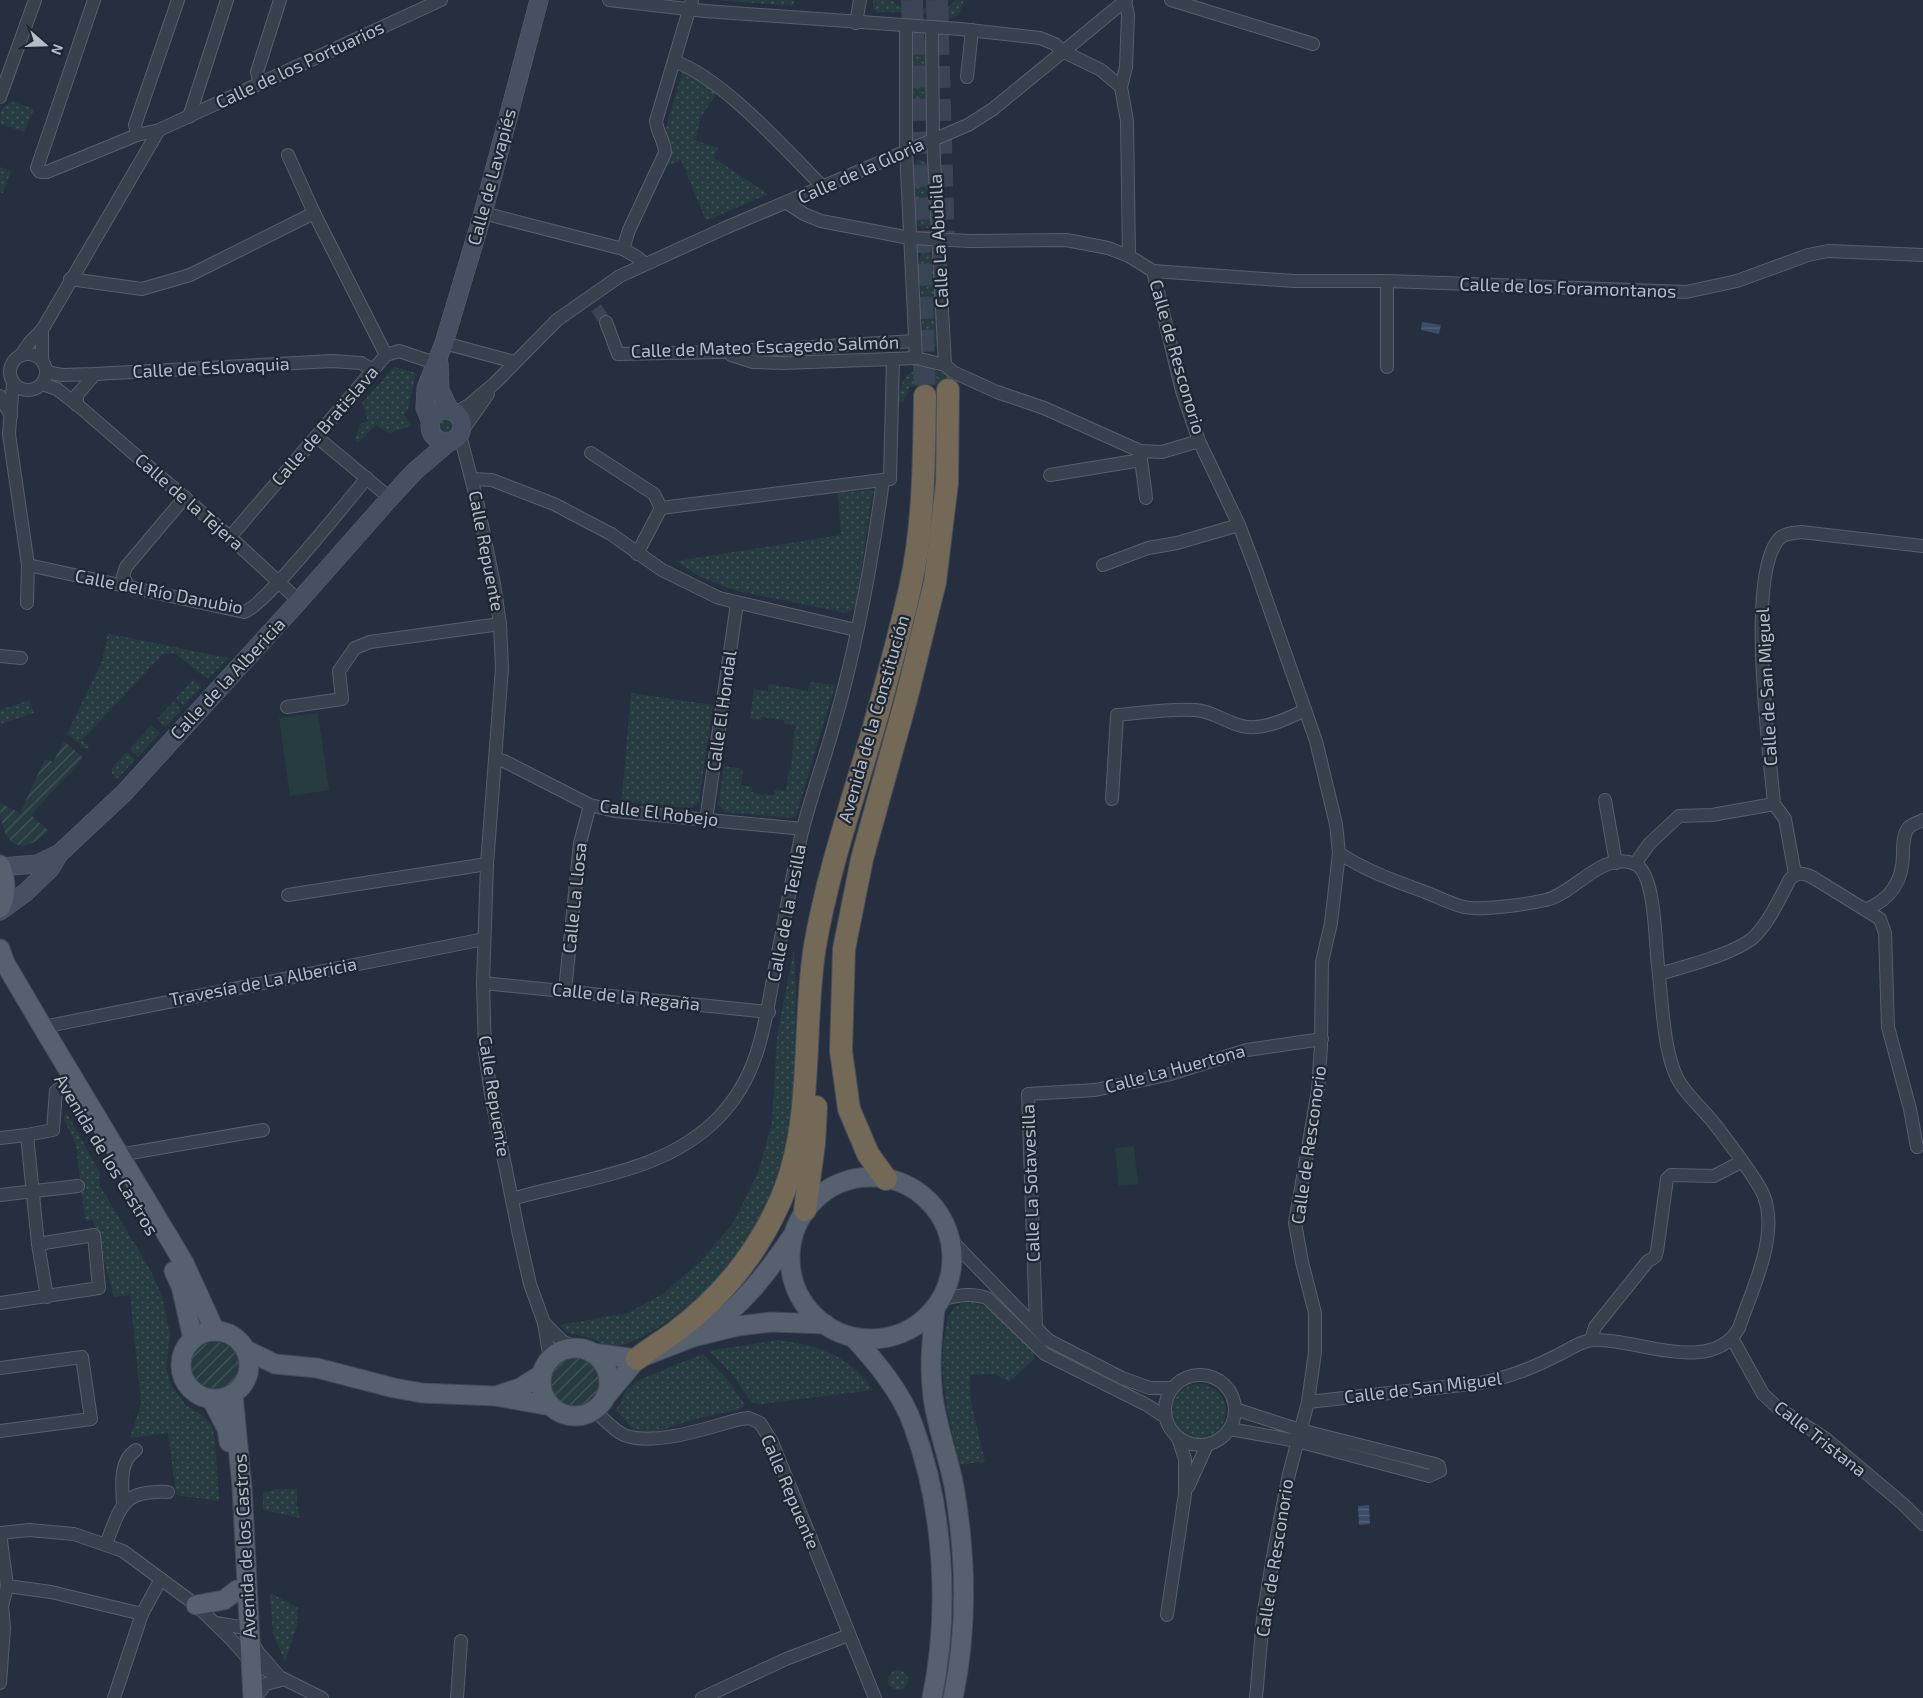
<svg xmlns="http://www.w3.org/2000/svg" width="1923" height="1698" font-family="'Exo 2',sans-serif">
<style>
.grass{fill:url(#grass-dots)}
.garden{fill:url(#garden-furrows)}
.pitch{fill:#273c40}
.water{fill:url(#water-rules)}
.lines{fill:none;stroke-linecap:round;stroke-linejoin:round}
.street-tunnel{stroke:#3b4454;stroke-width:12;stroke-dasharray:12 6;stroke-linecap:butt}
.highway-tunnel{stroke:#3b4454;stroke-width:22;stroke-dasharray:22 11;stroke-linecap:butt}
.street-casing{stroke:#575f6c;stroke-width:14}
.secondary-casing{stroke:#575f6c;stroke-width:19}
.primary-casing{stroke:#424a58;stroke-width:21}
.highway-casing{stroke:#444c59;stroke-width:24}
.street{stroke:#39414f;stroke-width:12}
.secondary{stroke:#475062;stroke-width:18}
.primary{stroke:#57606f;stroke-width:19}
.highway{stroke:#746956;stroke-width:22}
.labels{text-anchor:middle;stroke-width:4.5;stroke-linejoin:round;paint-order:stroke}
.street-label{font-size:18px;fill:#b5bdc9;stroke:#1e2634}
</style>
<defs>
<pattern id="grass-dots" width="8" height="8" patternUnits="userSpaceOnUse" patternTransform="scale(1.25)"><rect width="8" height="8" fill="#273c40"/><path d="M2 2h.1M6 6h.1" fill="none" stroke="#44565a" stroke-width="1.8" stroke-linecap="round"/></pattern>
<pattern id="garden-furrows" width="10" height="10" patternUnits="userSpaceOnUse" patternTransform="scale(1.25)"><rect width="10" height="10" fill="#273c40"/><path d="M-1 1l2-2M0 10L10 0M9 11l2-2" fill="none" stroke="#44565a"/></pattern>
<pattern id="water-rules" width="6" height="5" patternUnits="userSpaceOnUse" patternTransform="scale(1.25)"><rect width="6" height="5" fill="#3b4c68"/><path d="M0 2.5h6" fill="none" stroke="#55647c"/></pattern>
</defs>
<rect width="100%" height="100%" fill="#252f3f"/>
<g class="grass">
<polygon points="715,0 794,0 794,6"/>
<polygon points="873,0 892,0 897,5 945,10 956,0 964,0 959,14 954,18 943,19 943,13 878,12 873,9"/>
<polygon points="915,35 919,35 927,40 927,114 910,122 910,40"/>
<path d="M683,69L717,93L701,117L695,140L718,148L714,158L768,194L706,221L681,160L666,166C672,152 672,144 665,131Z"/>
<path d="M14,102L34,109L24,132L0,124C0,111 1,105 14,102Z"/>
<polygon points="919,159 928,163 930,178 913,178 912,167"/>
<polygon points="0,167 11,171 3,193 0,192"/>
<polygon points="913,186 930,186 932,224 928,228 921,228 916,224"/>
<polygon points="924,252 935,256 939,344 933,348 923,342 919,262 921,254"/>
<polygon points="394,367 416,373 408,409 404,414 411,426 389,433 376,425 358,443 355,440 360,424 368,421 362,403"/>
<path d="M921,368H931L958,379V384L910,387L903,402L899,401C900,384 903,374 921,368Z"/>
<circle cx="448" cy="427" r="9"/>
<polygon points="873,490 856,605 853,610 846,613 737,591 702,578 676,561 841,535 838,493"/>
<polygon points="108,633 115,635 228,658 209,678 203,676 175,653 163,654 82,740 89,747 86,749 67,734 102,661"/>
<polygon points="194,679 202,687 184,706 176,698"/>
<path d="M810,682L835,685L796,816L792,818L725,812L718,804L724,766L743,769L741,785L752,787L751,792C760,794 764,795 774,795V790L786,791L789,769H791L795,725L784,724V720L762,717L761,720L750,719L754,689L768,691L769,684L808,691Z"/>
<polygon points="631,693 713,705 699,801 695,806 690,808 619,801 622,796"/>
<polygon points="30,700 34,713 0,724 0,710"/>
<polygon points="174,701 182,709 165,728 157,719"/>
<polygon points="151,725 160,733 138,757 130,749"/>
<polygon points="127,752 135,760 117,779 112,773 112,768"/>
<path d="M794,949L796,991L795,1105L785,1165L751,1242L685,1314L681,1311C666,1323 632,1347 613,1346C604,1346 596,1339 587,1337C573,1333 571,1338 560,1325L628,1313L664,1293L700,1262L733,1223L757,1175L772,1123L777,1036Z"/>
<polygon points="67,1113 100,1173 100,1186 151,1271 162,1296 170,1335 166,1368 171,1385 186,1405 202,1415 211,1424 215,1438 219,1501 176,1495 168,1433 130,1438 141,1404 130,1295 114,1297 93,1220 85,1221 76,1145 64,1119 64,1115"/>
<path d="M969,1301L988,1307L1032,1351L1035,1358L1009,1382L995,1374L970,1375L971,1402L985,1462L960,1464C949,1419 936,1374 946,1328C947,1322 948,1315 952,1310C957,1305 963,1303 969,1301Z"/>
<path d="M778,1340C819,1346 848,1354 873,1390L761,1404L751,1402L733,1375L709,1351Z"/>
<polygon points="703,1354 727,1379 745,1405 741,1409 695,1419 648,1434 635,1432 616,1410 627,1389 643,1378"/>
<circle cx="1199" cy="1411" r="27"/>
<polygon points="276,1489 297,1489 297,1504 300,1518 263,1510 263,1493"/>
<polygon points="270,1593 298,1608 297,1625 285,1662 273,1633"/>
<circle cx="898" cy="1680" r="10"/>
</g>
<g class="garden">
<path d="M64,741L83,758L31,815L49,831C16,862 0,839 0,803L20,813L45,759L53,762Z"/>
<circle cx="215" cy="1366" r="24"/>
<circle cx="576" cy="1382" r="26"/>
</g>
<g class="pitch">
<polygon points="318,713 329,790 290,796 279,718"/>
<polygon points="1134,1146 1138,1184 1119,1186 1115,1148"/>
</g>
<g class="water">
<polygon points="1422,322 1441,325 1439,334 1421,330"/>
<polygon points="1369,1505 1370,1524 1359,1525 1358,1506"/>
</g>
<g class="lines">
<polyline class="street-tunnel" points="596,308 606,322"/>
<g class="highway-tunnel">
<polyline points="912,0 925,396"/>
<polyline points="937,0 944,246"/>
</g>
<defs>
<g id="street">
<polyline points="94,0 37,168 40,172 47,172 137,135 159,130 441,0"/>
<polyline points="609,0 705,11 960,29 1040,38 1055,44 1062,51 1101,70 1121,87"/>
<polyline points="1171,0 1313,44"/>
<polyline points="1125,1 1128,15 1126,67 1121,87 1127,121 1129,256"/>
<polyline points="856,23 860,0"/>
<polyline points="906,26 906,150 916,358"/>
<polyline points="932,27 933,139 945,365"/>
<path d="M674,61C724,79 785,149 824,188"/>
<polyline points="967,77 972,30"/>
<polyline points="260,84 257,72 280,0"/>
<polyline points="0,97 35,0"/>
<polyline points="189,117 227,0"/>
<polyline points="137,135 135,125 178,0"/>
<polyline points="288,155 314,213 386,355"/>
<polyline points="787,203 804,214 821,221 910,238 971,241 1066,240 1108,248 1129,256 1153,271 1294,281 1387,281 1686,292 1737,281 1808,255 1828,251 1923,255"/>
<polyline points="483,213 623,249"/>
<path d="M644,263L637,257L623,249L629,230L665,153C665,141 657,133 656,121L692,0"/>
<polyline points="1153,271 1182,391 1199,441 1239,525 1256,570 1316,741 1336,824 1339,853 1331,923 1322,962 1321,1046 1318,1090 1295,1223 1302,1262 1315,1313 1315,1352 1308,1402 1289,1474 1273,1556 1263,1618 1256,1698"/>
<polyline points="70,279 142,289 190,275 314,213"/>
<polyline points="1387,281 1387,367"/>
<polyline points="606,322 618,354 721,352 915,341"/>
<polyline points="42,330 42,361"/>
<polyline points="444,343 515,362"/>
<circle cx="28" cy="372" r="18"/>
<polyline points="21,355 30,342 42,330 159,130"/>
<polyline points="731,355 753,362 783,363 893,359"/>
<polyline points="46,372 62,375 95,374 332,361 361,363 373,370"/>
<polyline points="13,383 9,434 28,565 27,603"/>
<polyline points="42,384 57,389 80,407 230,537 299,601"/>
<polyline points="0,396 11,416"/>
<polyline points="77,405 77,395 95,374"/>
<polyline points="455,413 469,405 496,382 557,320 620,276 725,228 968,125 993,109 1126,0"/>
<polyline points="462,431 488,394"/>
<polyline points="460,435 477,501 494,584 500,624 502,668 487,864 483,983 485,1052 491,1095 519,1235 530,1284 544,1323 550,1359"/>
<polyline points="317,437 390,498"/>
<polyline points="1140,451 1146,498"/>
<polyline points="591,453 654,494 661,508"/>
<polyline points="1050,475 1141,460"/>
<polyline points="472,479 492,480 554,504 611,534 662,570 719,598 856,630"/>
<polyline points="661,508 890,479 893,359 916,358 945,365 953,372 997,392 1044,408 1140,451 1162,452 1199,441"/>
<polyline points="230,537 386,355 399,351 435,363"/>
<polyline points="637,554 661,508"/>
<path d="M28,565L244,612C265,606 347,501 367,478"/>
<polyline points="1103,565 1148,548 1177,543 1239,525"/>
<polyline points="129,587 123,576 126,567 185,497"/>
<polyline points="0,656 21,658"/>
<polyline points="287,707 342,699 339,671 355,648 370,642 500,624"/>
<polyline points="496,759 504,761 590,805 615,811 803,829"/>
<path d="M1112,799L1117,715C1143,713 1169,708 1195,710C1213,711 1225,722 1242,726C1262,731 1287,719 1305,710"/>
<polyline points="1605,800 1616,863"/>
<polyline points="706,820 737,603"/>
<polyline points="1635,864 1649,844 1679,816 1712,815 1774,804"/>
<path d="M1795,874L1785,819L1774,804C1770,754 1745,572 1780,538C1785,533 1794,533 1801,532L1923,546"/>
<polyline points="288,895 487,864"/>
<path d="M1867,909C1891,899 1903,880 1903,854C1903,845 1903,834 1909,827C1913,824 1919,822 1923,820"/>
<path d="M1659,974C1683,967 1739,953 1756,935C1770,920 1780,898 1790,879C1798,872 1803,873 1812,877L1880,919L1885,933L1888,1027L1910,1109L1917,1147"/>
<polyline points="483,983 769,1012"/>
<polyline points="565,991 580,843 590,805"/>
<polyline points="43,1027 484,939"/>
<polyline points="0,1138 27,1135"/>
<polyline points="119,1155 263,1130"/>
<polyline points="0,1195 78,1186"/>
<path d="M512,1199C583,1178 666,1173 720,1116C760,1074 765,1022 775,968C784,923 792,877 802,832C811,796 824,761 834,725C857,645 872,562 883,480"/>
<polyline points="949,1238 1048,1340 1122,1378 1150,1388 1172,1388"/>
<polyline points="47,1297 38,1244 27,1135 53,1130 56,1091 64,1085"/>
<path d="M942,1299C957,1296 971,1292 987,1298L1045,1354L1147,1405L1165,1417"/>
<polyline points="0,1303 99,1288 94,1235 38,1244"/>
<polyline points="544,1323 562,1341 577,1348"/>
<polyline points="1036,1326 1028,1094 1095,1090 1167,1075 1247,1050 1322,1039"/>
<polyline points="1591,1340 1595,1327 1648,1261 1655,1257 1657,1251 1667,1179 1671,1175 1714,1176 1741,1162"/>
<polyline points="1733,1340 1763,1394 1778,1408 1826,1439 1903,1504 1923,1524"/>
<polyline points="0,1368 82,1357 91,1419 0,1431"/>
<circle cx="1200" cy="1410" r="35"/>
<path d="M1308,1402L1480,1383C1507,1378 1533,1368 1558,1355C1569,1350 1580,1341 1593,1340C1635,1337 1711,1377 1739,1328C1752,1289 1779,1237 1764,1196C1757,1179 1729,1143 1717,1127C1706,1112 1690,1099 1680,1083C1663,1056 1662,998 1658,966C1655,944 1656,873 1635,864C1603,850 1575,893 1546,900C1528,904 1481,911 1464,907C1451,904 1438,897 1425,892C1395,881 1366,871 1339,853"/>
<path d="M594,1410C603,1418 613,1430 624,1435C655,1447 709,1427 741,1419L749,1418L760,1423L772,1442L875,1698"/>
<polyline points="1230,1429 1297,1441 1429,1476 1440,1471 1439,1466 1435,1464 1300,1430 1235,1409"/>
<polyline points="1188,1487 1207,1445"/>
<path d="M123,1502C122,1484 119,1461 136,1450"/>
<polyline points="0,1533 29,1530 74,1534 123,1551 196,1605 230,1638 252,1663 322,1698"/>
<path d="M106,1544C121,1506 122,1490 168,1492"/>
<polyline points="7,1586 51,1592 142,1614"/>
<polyline points="1167,1615 1185,1494 1185,1459 1178,1438"/>
<polyline points="216,1623 239,1627 249,1621"/>
<polyline points="251,1640 258,1652 277,1674"/>
<polyline points="0,1683 4,1628 2,1606 7,1586 0,1533"/>
<polyline points="114,1698 142,1614 161,1579"/>
<polyline points="255,1698 266,1684 281,1680"/>
<polyline points="457,1698 461,1641"/>
<polyline points="702,1698 786,1659 849,1635"/>
</g>
<g id="secondary">
<polyline points="439,363 440,390 450,411"/>
<circle cx="446" cy="426" r="16"/>
<polyline points="431,422 425,408 426,388 444,343 483,213 539,0"/>
<polyline points="1,867 37,864 58,854"/>
<polyline points="0,911 26,892 50,869 59,854 124,793 299,601 390,498 415,471 449,442"/>
</g>
<g id="primary">
<path d="M0,865C6,879 7,894 0,908"/>
<polyline points="0,949 5,963 45,1031 184,1263 215,1331"/>
<circle cx="871" cy="1258" r="81"/>
<polyline points="174,1271 181,1286 193,1339"/>
<path d="M935,1309C932,1338 929,1367 933,1397C937,1427 948,1456 954,1486C966,1556 968,1628 953,1698"/>
<path d="M705,1330C742,1307 767,1273 791,1238"/>
<circle cx="215" cy="1365" r="34"/>
<path d="M854,1338C877,1363 902,1393 913,1425C944,1508 950,1612 932,1698"/>
<circle cx="575" cy="1382" r="34"/>
<polyline points="246,1350 275,1364 317,1368 394,1388 422,1393 495,1396 551,1406"/>
<polyline points="592,1353 637,1359 693,1337 738,1326 771,1322 825,1324"/>
<polyline points="233,1395 242,1487 253,1698"/>
<polyline points="607,1395 637,1359"/>
<polyline points="496,1396 520,1388 542,1374"/>
<polyline points="212,1400 227,1429 229,1442"/>
<polyline points="196,1605 224,1600 237,1590"/>
</g>
<g id="highway">
<polyline points="886,1179 868,1154 849,1109 841,1051 844,949 862,859 907,696 935,582 947,483 948,390"/>
<polyline points="805,1210 814,1144 816,1107"/>
<path d="M637,1359C649,1349 663,1341 675,1332C718,1300 754,1257 777,1208C816,1127 801,1032 815,946C829,865 857,788 879,709C890,669 901,629 910,588C924,527 924,458 925,396"/>
</g>
</defs>
<use href="#street" class="street-casing"/>
<use href="#secondary" class="secondary-casing"/>
<use href="#primary" class="primary-casing"/>
<use href="#highway" class="highway-casing"/>
<use href="#street" class="street"/>
<use href="#secondary" class="secondary"/>
<use href="#primary" class="primary"/>
<use href="#highway" class="highway"/>
</g>
<g class="labels">
<g class="street-label">
<text transform="translate(300 65) rotate(-25)" y="6">Calle de los Portuarios</text>
<text transform="translate(861 171) rotate(-24)" y="6">Calle de la Gloria</text>
<text transform="translate(492 177) rotate(-75)" y="6">Calle de Lavapiés</text>
<text transform="translate(939 241) rotate(-93)" y="6">Calle La Abubilla</text>
<text transform="translate(1568 288) rotate(2)" y="6">Calle de los Foramontanos</text>
<text transform="translate(765 347) rotate(-2)" y="6">Calle de Mateo Escagedo Salmón</text>
<text transform="translate(1177 357) rotate(74)" y="6">Calle de Resconorio</text>
<text transform="translate(211 368) rotate(-3)" y="6">Calle de Eslovaquia</text>
<text transform="translate(325 426) rotate(-49)" y="6">Calle de Bratislava</text>
<text transform="translate(189 502) rotate(41)" y="6">Calle de la Tejera</text>
<text transform="translate(486 551) rotate(79)" y="6">Calle Repuente</text>
<text transform="translate(159 592) rotate(11)" y="6">Calle del Río Danubio</text>
<text transform="translate(228 679) rotate(-47)" y="6">Calle de la Albericia</text>
<text transform="translate(1767 687) rotate(-93)" y="6">Calle de San Miguel</text>
<text transform="translate(722 711) rotate(-82)" y="6">Calle El Hondal</text>
<text transform="translate(874 719) rotate(-74)" y="6">Avenida de la Constitución</text>
<text transform="translate(659 813) rotate(7)" y="6">Calle El Robejo</text>
<text transform="translate(575 898) rotate(-84)" y="6">Calle La Llosa</text>
<text transform="translate(787 913) rotate(-79)" y="6">Calle de la Tesilla</text>
<text transform="translate(263 982) rotate(-11)" y="6">Travesía de La Albericia</text>
<text transform="translate(626 997) rotate(6)" y="6">Calle de la Regaña</text>
<text transform="translate(1175 1069) rotate(-15)" y="6">Calle La Huertona</text>
<text transform="translate(494 1096) rotate(81)" y="6">Calle Repuente</text>
<text transform="translate(1309 1145) rotate(-82)" y="6">Calle de Resconorio</text>
<text transform="translate(106 1155) rotate(59)" y="6">Avenida de los Castros</text>
<text transform="translate(1031 1183) rotate(-92)" y="6">Calle La Sotavesilla</text>
<text transform="translate(1423 1388) rotate(-7)" y="6">Calle de San Miguel</text>
<text transform="translate(1820 1439) rotate(38)" y="6">Calle Tristana</text>
<text transform="translate(790 1492) rotate(67)" y="6">Calle Repuente</text>
<text transform="translate(245 1546) rotate(-93)" y="6">Avenida de los Castros</text>
<text transform="translate(1275 1558) rotate(-81)" y="6">Calle de Resconorio</text>
</g>
</g>
<g transform="translate(45 45) rotate(110)" stroke="#1e2634" stroke-width="4" paint-order="stroke">
<path d="M0-4L9 19L0 12L-9 19Z" fill="#b5bdc9"/>
<text y="-8" font-size="14" font-weight="bold" text-anchor="middle" fill="#b5bdc9">N</text>
</g>
</svg>
